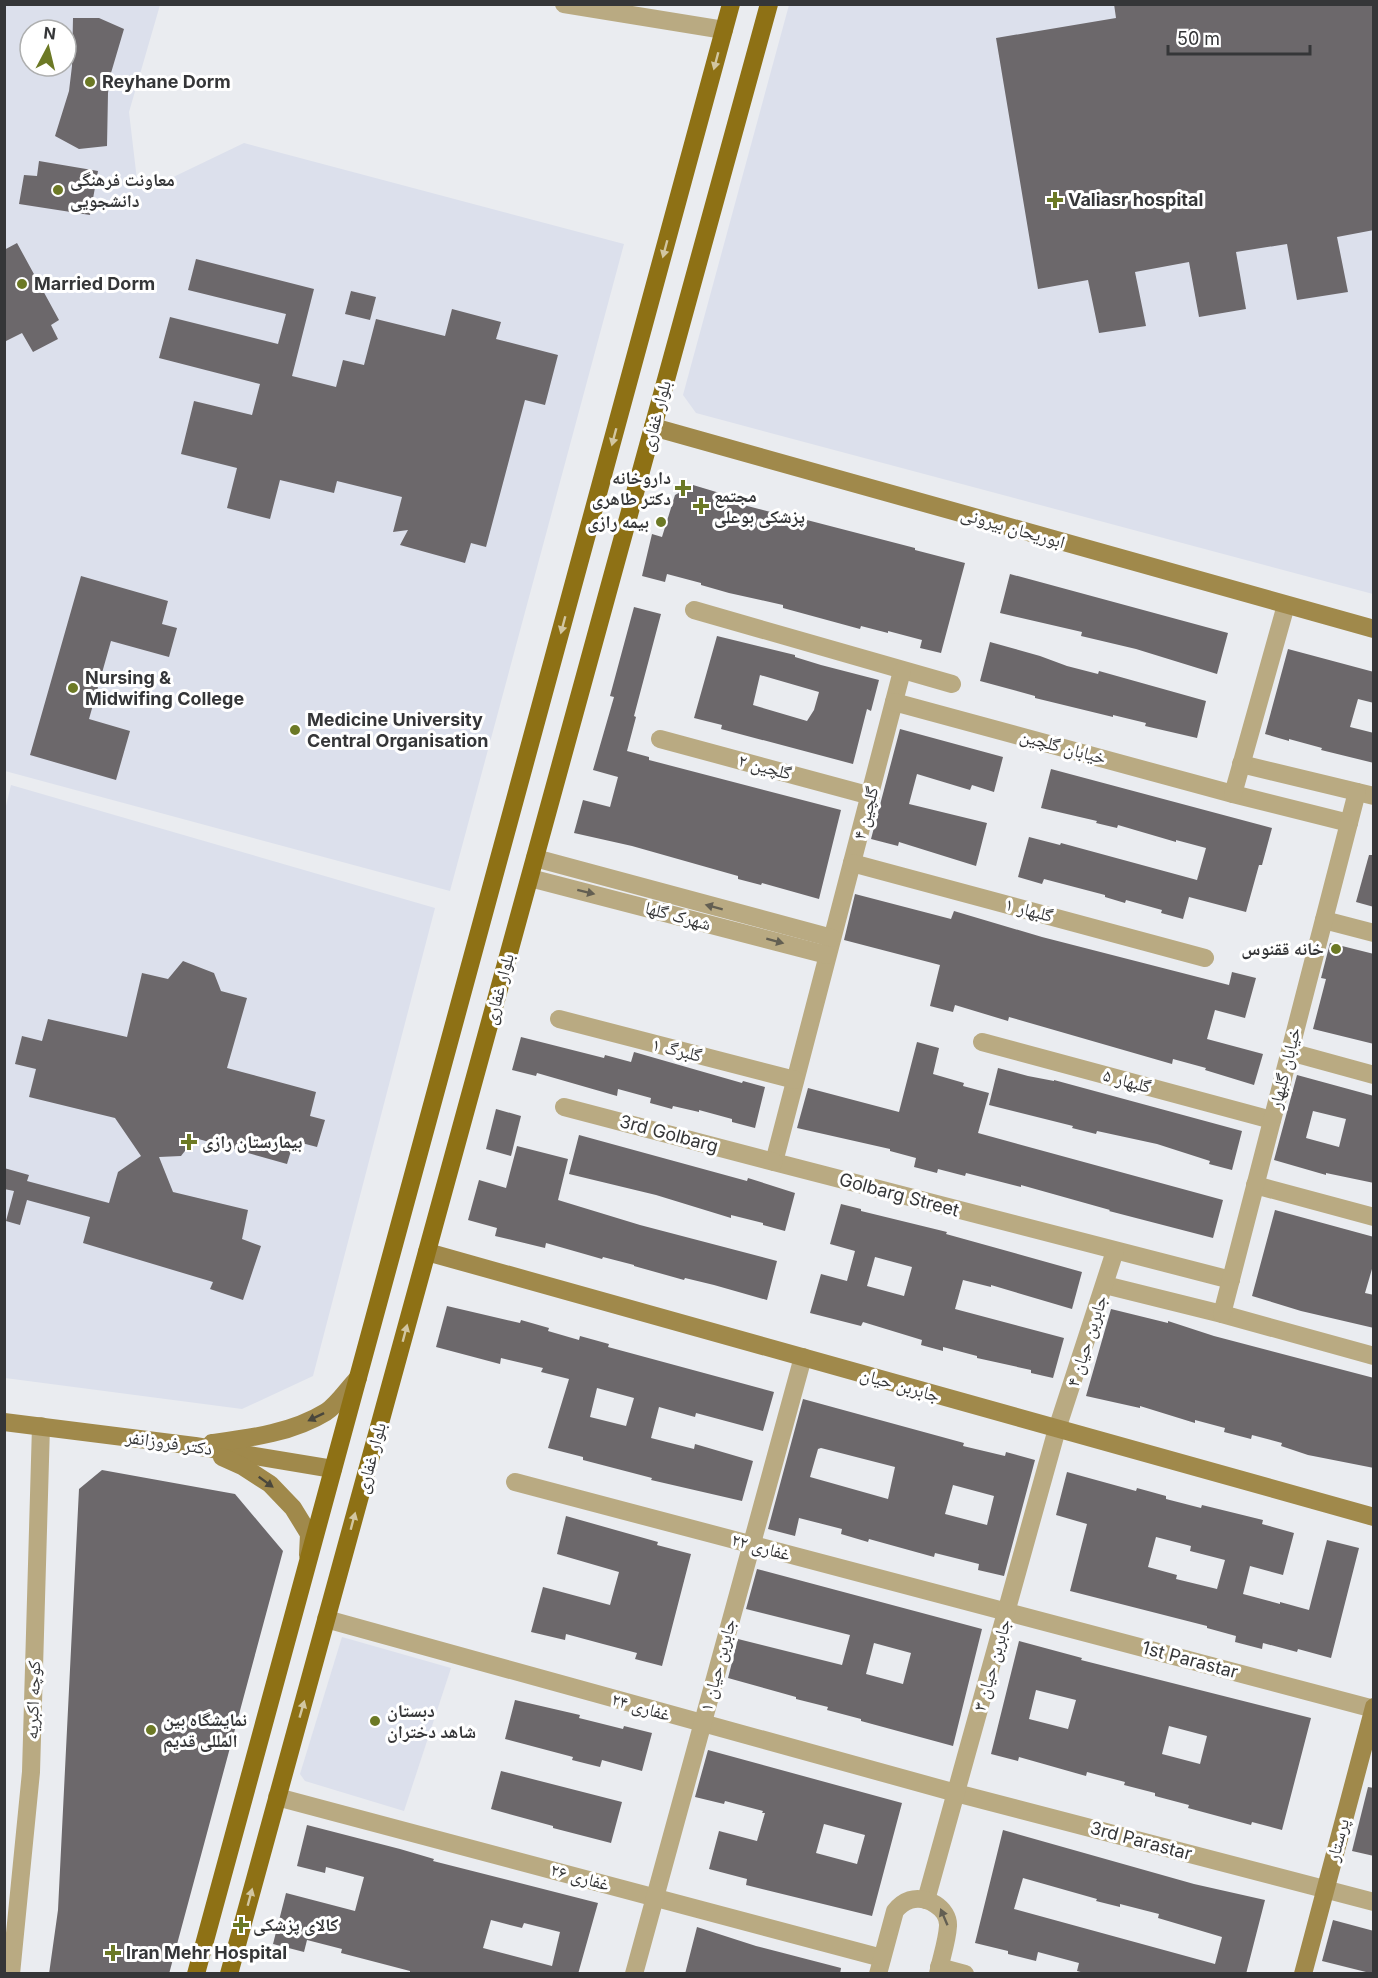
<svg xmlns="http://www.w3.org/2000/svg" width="1378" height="1978" font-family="Inter,'Noto Naskh Arabic',sans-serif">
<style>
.built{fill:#dce0ec;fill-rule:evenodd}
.building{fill:#6c686b;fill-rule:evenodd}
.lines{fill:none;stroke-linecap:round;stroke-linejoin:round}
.street{stroke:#b9aa82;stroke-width:18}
.secondary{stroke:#a0894b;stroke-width:18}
.primary{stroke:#8e7115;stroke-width:18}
.oneway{fill:#d2c6a1}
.oneway2{fill:#635f52}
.oneway3{fill:#4a473c}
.poi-dot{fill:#6c7925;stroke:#fff;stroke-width:2}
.labels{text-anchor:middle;stroke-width:6;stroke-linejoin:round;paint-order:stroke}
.poi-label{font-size:18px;font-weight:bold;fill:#353638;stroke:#fff;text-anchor:start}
.street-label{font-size:18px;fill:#353638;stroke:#fff}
</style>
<rect width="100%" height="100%" fill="#eaecf0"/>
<g class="built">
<path d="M4,5H160L129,112L137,180L165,181L244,143L624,244L450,891L5,771ZM30,30H66V66H30Z"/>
<polygon points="789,5 1373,5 1373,594 696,413 683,395"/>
<polygon points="11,785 435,908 313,1376 242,1409 5,1378 4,814"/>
<polygon points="342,1637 451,1668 404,1811 305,1781 300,1774"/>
</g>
<g class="building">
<polygon points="1114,4 1374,4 1374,230 1337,237 1348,292 1297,300 1287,244 1236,252 1246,309 1199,317 1189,262 1135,272 1146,326 1099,333 1088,280 1038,289 996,38 1116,18"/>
<polygon points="73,18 99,18 124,29 111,73 108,93 107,146 79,149 55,136 69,91 72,66"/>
<polygon points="39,161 98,171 90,215 19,204 24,175 37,176"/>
<polygon points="17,243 59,320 51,325 58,339 33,352 22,333 4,342 4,250"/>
<polygon points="196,259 314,289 292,376 336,387 343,360 364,365 376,319 445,336 452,309 501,322 496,339 558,355 545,405 525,400 486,547 471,543 465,563 400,545 408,530 393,532 402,497 337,481 334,493 280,480 270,519 227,508 237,468 181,454 194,401 252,415 260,384 159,358 170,317 278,344 286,314 188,290"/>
<polygon points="351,291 376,297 370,320 345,314"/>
<polygon points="693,485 733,497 732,502 782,515 783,512 804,517 803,519 915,548 915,550 965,563 941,653 920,648 922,640 888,631 888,633 861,626 860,629 783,608 783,605 729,593 701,585 701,583 667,574 665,582 642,576 652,534 662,537 675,495"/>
<polygon points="1010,574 1228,633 1217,674 1136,649 1081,636 1082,632 1000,613"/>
<polygon points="81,576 168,601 162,624 177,628 169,657 111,641 89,719 130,731 116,780 30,755"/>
<polygon points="634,607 661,614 634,716 636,717 627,751 649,757 649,760 841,810 819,899 762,883 761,885 738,879 738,876 632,846 574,833 583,800 610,807 618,777 593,770 614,697 610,696"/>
<path d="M717,636L795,655V657L821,665L879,680L871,711L867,709L853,764L721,729L722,725L694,718ZM760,675L819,692L814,710L807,721L753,705Z"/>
<polygon points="990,642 1040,656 1067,666 1098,674 1099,671 1206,701 1197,738 1145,726 1146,723 1113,715 1113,717 1035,698 1035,696 980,681"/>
<polygon points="1288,649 1374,672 1374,703 1358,699 1350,727 1374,733 1374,763 1321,750 1322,748 1289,739 1289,741 1265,734"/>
<polygon points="900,729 1003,757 994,792 972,785 970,790 917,774 909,804 987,823 976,866 899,842 898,846 871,839"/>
<polygon points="1051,769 1272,828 1262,865 1259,865 1246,912 1189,897 1183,919 1161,913 1162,910 1126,900 1125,903 1105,897 1105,895 1044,879 1042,884 1018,877 1029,837 1060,845 1061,843 1197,880 1206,848 1176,840 1176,842 1118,825 1117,828 1096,823 1097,821 1041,808"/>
<polygon points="1369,855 1374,855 1374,907 1356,902"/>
<polygon points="855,894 951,919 954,911 1042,937 1229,985 1232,972 1256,978 1245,1018 1215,1010 1207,1039 1263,1054 1254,1085 1205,1070 1206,1068 1173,1059 1172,1064 1009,1017 1008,1021 955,1005 953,1012 930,1006 940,965 844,940"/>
<polygon points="1330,943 1374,954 1374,1044 1313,1029 1326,979 1321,978"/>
<polygon points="183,961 214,973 221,991 247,998 227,1068 316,1092 310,1116 325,1120 317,1147 294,1141 287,1164 195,1138 181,1156 159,1157 173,1192 248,1210 242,1239 261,1246 243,1300 210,1289 213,1282 83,1243 90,1217 27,1200 20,1225 6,1221 14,1191 4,1189 4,1168 29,1175 27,1181 109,1203 118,1172 141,1156 115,1118 29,1097 36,1069 15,1064 22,1036 42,1041 48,1019 127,1037 142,973 168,979"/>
<polygon points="521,1037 604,1058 605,1055 631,1062 634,1052 742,1083 743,1081 765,1087 755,1128 732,1122 732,1119 699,1110 699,1112 673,1106 672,1109 650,1103 651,1098 618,1089 617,1096 537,1073 536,1076 512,1070"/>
<polygon points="917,1042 939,1048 933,1074 964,1083 963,1086 989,1093 978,1133 1223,1200 1213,1238 1109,1211 1110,1210 1021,1185 1021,1187 966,1173 965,1176 938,1169 937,1173 914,1167 916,1158 890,1151 890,1149 797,1128 808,1088 899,1112"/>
<polygon points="998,1068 1028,1076 1054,1081 1054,1080 1242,1131 1232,1170 1209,1164 1210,1161 1157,1144 1097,1131 1096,1134 1072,1128 1073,1126 989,1105"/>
<path d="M1297,1075L1374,1096V1183L1326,1173V1175L1274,1160ZM1313,1111L1346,1119L1339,1147L1306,1138Z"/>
<polygon points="496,1109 521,1116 511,1156 486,1149"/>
<polygon points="579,1135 747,1181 748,1178 795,1193 785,1231 763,1225 763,1223 731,1215 731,1218 656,1195 569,1174"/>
<polygon points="517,1146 568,1159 558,1200 640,1225 777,1261 767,1300 714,1285 685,1278 684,1280 634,1266 634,1265 603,1257 602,1259 546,1243 545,1248 495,1236 497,1228 468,1220 479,1180 506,1188"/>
<path d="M841,1204L861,1209V1211L947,1232L946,1234L1082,1272L1072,1309L991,1285V1287L963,1280L955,1309L1064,1338L1053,1378L1031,1373V1370L977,1358V1356L943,1347V1351L921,1345L922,1340L863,1322L861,1326L810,1313L821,1274L847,1281L855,1251L830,1244ZM875,1257L912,1267L904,1296L867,1286Z"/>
<polygon points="1275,1210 1374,1237 1374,1262 1365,1293 1374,1295 1374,1328 1301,1311 1252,1296"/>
<path d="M447,1306L520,1323L521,1320L549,1328L548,1331L579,1340L580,1336L609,1344L608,1347L774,1392L763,1431L696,1413L695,1417L659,1407L651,1438L694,1449L695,1444L753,1461L742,1501L651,1480L652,1478L583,1460V1457L548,1448L569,1379L541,1372L543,1368L501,1358L500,1364L436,1347ZM597,1388L634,1398L626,1426L590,1417Z"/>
<polygon points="1111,1309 1168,1323 1168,1321 1214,1336 1374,1378 1374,1468 1308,1455 1281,1446 1282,1443 1252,1435 1251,1439 1224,1432 1225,1428 1195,1420 1195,1423 1140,1406 1140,1408 1086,1396"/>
<path d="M803,1399L964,1443L963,1446L1005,1456L1006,1452L1035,1460L1004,1576L978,1570L979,1564L935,1553L934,1557L869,1539L868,1542L841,1534L842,1529L799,1518L795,1536L768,1529ZM821,1448L895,1467L888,1499L810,1477L818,1449ZM953,1485L994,1496L987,1525L945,1514Z"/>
<polygon points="102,1470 235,1494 283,1551 169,1974 49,1974 58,1910 79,1489"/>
<path d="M1067,1472L1136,1491L1137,1488L1166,1496V1499L1201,1508L1202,1505L1263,1520L1262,1524L1294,1533L1283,1575L1250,1566L1243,1594L1280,1604V1602L1309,1610L1327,1540L1359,1548L1331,1658L1298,1649L1297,1652L1263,1643L1262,1649L1235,1642L1236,1636L1207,1628V1626L1070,1591L1087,1524L1056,1515ZM1156,1537L1191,1546L1190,1551L1225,1560L1217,1589L1176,1579L1177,1575L1148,1567Z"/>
<polygon points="566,1516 658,1542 657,1545 691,1554 662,1666 635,1659 637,1653 603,1644 566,1634 565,1640 531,1632 543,1587 610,1605 619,1572 557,1554"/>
<path d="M757,1569L982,1629L953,1746L861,1721V1719L827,1710L828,1707L796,1699V1697L728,1678L738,1639L842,1665L850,1635L746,1609ZM874,1643L911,1653L903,1684L866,1674Z"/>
<path d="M1019,1641L1082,1658L1081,1660L1311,1718L1282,1830L1252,1822L1251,1825L1188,1808L1189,1805L1155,1796V1793L1124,1785L1125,1782L1087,1772L1086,1776L1019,1757L1018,1761L991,1754ZM1036,1690L1076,1700L1068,1729L1029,1719ZM1169,1726L1207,1736L1200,1764L1162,1754Z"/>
<polygon points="515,1700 580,1715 579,1718 623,1729 624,1726 652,1733 642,1771 602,1760 600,1767 572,1760 573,1757 505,1739"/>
<path d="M708,1750L902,1803L872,1916L746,1885L747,1879L709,1869L719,1831L757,1841L765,1813H762L763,1811L725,1801L724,1804L695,1797ZM824,1824L865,1835L857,1864L816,1853Z"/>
<polygon points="501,1771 622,1802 611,1843 553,1828 553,1826 491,1809"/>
<polygon points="1368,1787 1374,1788 1374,1856 1352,1851"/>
<path d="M307,1825L400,1849L434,1859L433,1861L598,1903L578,1974H410V1971L341,1953L342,1949L307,1940L304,1952L273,1944L286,1893L355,1911L364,1877L326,1867L325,1873L297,1866ZM491,1920L522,1928L524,1923L560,1932L552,1966L483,1948Z"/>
<path d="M1003,1830L1194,1884L1265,1900L1246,1974H1088L1077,1971L1079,1963L1038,1952L1036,1961L1008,1954V1951L975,1943ZM1023,1878L1097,1899L1096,1901L1120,1907V1904L1159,1914L1158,1918L1222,1937L1215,1964L1014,1909Z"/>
<polygon points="1333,1920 1374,1931 1374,1974 1322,1961"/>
<polygon points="697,1927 756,1946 841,1968 840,1974 685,1974"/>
</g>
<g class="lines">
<g class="street">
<polyline points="564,4 724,30"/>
<polyline points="694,610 952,684"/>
<polyline points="902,671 774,1162 1231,1280"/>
<polyline points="894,702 1233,794 1349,823"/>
<polyline points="660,739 871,796"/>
<polyline points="1241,764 1374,796"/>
<polyline points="1233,794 1286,605"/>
<polyline points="535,858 832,938"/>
<polyline points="852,863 1205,958"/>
<polyline points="530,878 827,955"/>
<polyline points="1324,920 1374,933"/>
<polyline points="559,1019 795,1080"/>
<polyline points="982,1042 1272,1120"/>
<polyline points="1290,1052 1374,1075"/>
<polyline points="564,1107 774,1162"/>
<polyline points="1255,1185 1374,1217"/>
<polyline points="1105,1285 1222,1314 1374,1356"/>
<polyline points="1222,1314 1357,792"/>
<polyline points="515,1482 1374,1709"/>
<polyline points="326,1619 956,1793 1374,1902"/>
<polyline points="277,1797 882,1958"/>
<polyline points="926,1900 1057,1429 1115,1251"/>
<polyline points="939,1967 965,1974"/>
<polyline points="11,1974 31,1772 41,1426"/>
<polyline points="634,1974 803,1357"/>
<path d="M878,1974L895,1911C899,1906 904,1902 910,1900C926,1895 949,1908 948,1926C947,1942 941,1958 938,1974"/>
</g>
<g class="secondary">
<polyline points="653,427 1374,629"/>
<polyline points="427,1252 1374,1517"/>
<polyline points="4,1422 195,1446 333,1469"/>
<path d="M212,1443C250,1438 292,1433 326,1412C338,1404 348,1388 358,1378"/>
<polyline points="222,1457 242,1466 270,1484 293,1508 309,1534 308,1555"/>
<polyline points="1303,1974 1374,1707"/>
</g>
<g class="primary">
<polyline points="196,1974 731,4"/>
<polyline points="229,1974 769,4"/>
</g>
</g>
<defs><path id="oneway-solid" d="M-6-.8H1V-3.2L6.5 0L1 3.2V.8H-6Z" transform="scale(1.5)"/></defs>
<g class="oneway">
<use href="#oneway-solid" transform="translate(716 61) rotate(105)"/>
<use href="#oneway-solid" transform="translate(665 249) rotate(105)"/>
<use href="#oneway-solid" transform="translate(614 437) rotate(105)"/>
<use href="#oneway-solid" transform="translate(563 625) rotate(105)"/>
<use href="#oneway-solid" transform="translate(405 1333) rotate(-75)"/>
<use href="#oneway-solid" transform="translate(353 1521) rotate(-75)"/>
<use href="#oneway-solid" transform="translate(302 1709) rotate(-74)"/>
<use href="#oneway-solid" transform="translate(250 1897) rotate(-75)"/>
</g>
<g class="oneway2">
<use href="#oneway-solid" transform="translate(586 892) rotate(14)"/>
<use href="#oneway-solid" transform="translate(714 907) rotate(-165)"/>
<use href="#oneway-solid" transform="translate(775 941) rotate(15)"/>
<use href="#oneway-solid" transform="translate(944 1917) rotate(-113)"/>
</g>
<g class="oneway3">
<use href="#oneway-solid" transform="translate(316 1417) rotate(154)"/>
<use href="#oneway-solid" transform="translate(266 1482) rotate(36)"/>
</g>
<g class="poi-dot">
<circle cx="90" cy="82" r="6"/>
<circle cx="58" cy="190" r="6"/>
<path d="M1052 191h6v6h6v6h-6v6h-6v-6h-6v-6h6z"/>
<circle cx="22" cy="284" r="6"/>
<path d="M680 479h6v6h6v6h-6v6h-6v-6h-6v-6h6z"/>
<path d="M698 497h6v6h6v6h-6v6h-6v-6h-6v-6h6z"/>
<circle cx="661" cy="522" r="6"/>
<circle cx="73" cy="688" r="6"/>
<circle cx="295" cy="730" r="6"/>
<circle cx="1336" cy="949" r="6"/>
<path d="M186 1133h6v6h6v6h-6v6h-6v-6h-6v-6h6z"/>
<circle cx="375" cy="1721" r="6"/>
<circle cx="151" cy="1730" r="6"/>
<path d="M238 1916h6v6h6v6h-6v6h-6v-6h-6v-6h6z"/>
<path d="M110 1944h6v6h6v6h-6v6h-6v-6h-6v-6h6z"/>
</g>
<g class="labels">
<g class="poi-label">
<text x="102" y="88">Reyhane Dorm</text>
<text x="70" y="186">معاونت فرهنگی<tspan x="70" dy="21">دانشجویی</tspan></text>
<text x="1068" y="206">Valiasr hospital</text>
<text x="34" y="290">Married Dorm</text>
<text x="671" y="484" text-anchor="end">داروخانه<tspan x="671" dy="21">دکتر طاهری</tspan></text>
<text x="714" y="502">مجتمع<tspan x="714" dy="21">پزشکی بوعلی</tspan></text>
<text x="649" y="528" text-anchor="end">بیمه رازی</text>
<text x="85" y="684">Nursing &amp;<tspan x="85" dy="21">Midwifing College</tspan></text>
<text x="307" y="726">Medicine University<tspan x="307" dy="21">Central Organisation</tspan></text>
<text x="1324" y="955" text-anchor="end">خانه ققنوس</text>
<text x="202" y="1148">بیمارستان رازی</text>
<text x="387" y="1717">دبستان<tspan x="387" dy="21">شاهد دختران</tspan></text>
<text x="163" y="1726">نمایشگاه بین<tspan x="163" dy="21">المللی قدیم</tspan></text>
<text x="253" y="1931">کالای پزشکی</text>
<text x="126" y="1959">Iran Mehr Hospital</text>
</g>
<g class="street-label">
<text transform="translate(656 416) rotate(-75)" y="6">بلوار غفاری</text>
<text transform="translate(1013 528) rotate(16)" y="6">ابوریحان بیرونی</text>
<text transform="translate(1063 747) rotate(15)" y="6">خیابان گلچین</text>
<text transform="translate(765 767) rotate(15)" y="6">گلچین ۲</text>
<text transform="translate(866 813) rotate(-75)" y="6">گلچین ۴</text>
<text transform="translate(1029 910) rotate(15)" y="6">گلبهار ۱</text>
<text transform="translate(678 916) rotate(15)" y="6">شهرک گلها</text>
<text transform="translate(499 989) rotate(-75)" y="6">بلوار غفاری</text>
<text transform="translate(677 1050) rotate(14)" y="6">گلبرگ ۱</text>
<text transform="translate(1285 1068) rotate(-76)" y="6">خیابان گلبهار</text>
<text transform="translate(1127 1081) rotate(15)" y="6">گلبهار ۵</text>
<text transform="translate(669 1134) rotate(15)" y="6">3rd Golbarg</text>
<text transform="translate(899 1195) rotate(15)" y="6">Golbarg Street</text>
<text transform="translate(1087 1341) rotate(-72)" y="6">جابربن حیان ۴</text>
<text transform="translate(900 1385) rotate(16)" y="6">جابربن حیان</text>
<text transform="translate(169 1443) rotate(8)" y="6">دکتر فروزانفر</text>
<text transform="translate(371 1458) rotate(-75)" y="6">بلوار غفاری</text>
<text transform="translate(761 1547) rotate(15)" y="6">غفاری ۲۲</text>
<text transform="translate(1190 1660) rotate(15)" y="6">1st Parastar</text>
<text transform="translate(718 1665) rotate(-75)" y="6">جابربن حیان ۱</text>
<text transform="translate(992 1665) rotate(-74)" y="6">جابربن حیان ۳</text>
<text transform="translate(33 1700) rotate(-88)" y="6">کوچه اکبریه</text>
<text transform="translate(641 1707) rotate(16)" y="6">غفاری ۲۴</text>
<text transform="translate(1338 1840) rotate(-75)" y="6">پرستار</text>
<text transform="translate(1141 1841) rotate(15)" y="6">3rd Parastar</text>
<text transform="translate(580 1877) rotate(15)" y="6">غفاری ۲۶</text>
</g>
</g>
<rect width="1378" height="1978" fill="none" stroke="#353638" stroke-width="12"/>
<g transform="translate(48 48) rotate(7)"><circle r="28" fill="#ffffff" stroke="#aeafaf" stroke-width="1.5"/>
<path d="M0-4.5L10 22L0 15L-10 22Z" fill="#6c7925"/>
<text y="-9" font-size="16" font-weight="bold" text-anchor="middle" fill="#353638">N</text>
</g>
<path d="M1168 45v9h142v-9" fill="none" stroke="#353638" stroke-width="3"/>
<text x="1177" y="45" font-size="18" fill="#353638" stroke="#ffffff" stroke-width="4.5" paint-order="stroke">50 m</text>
</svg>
